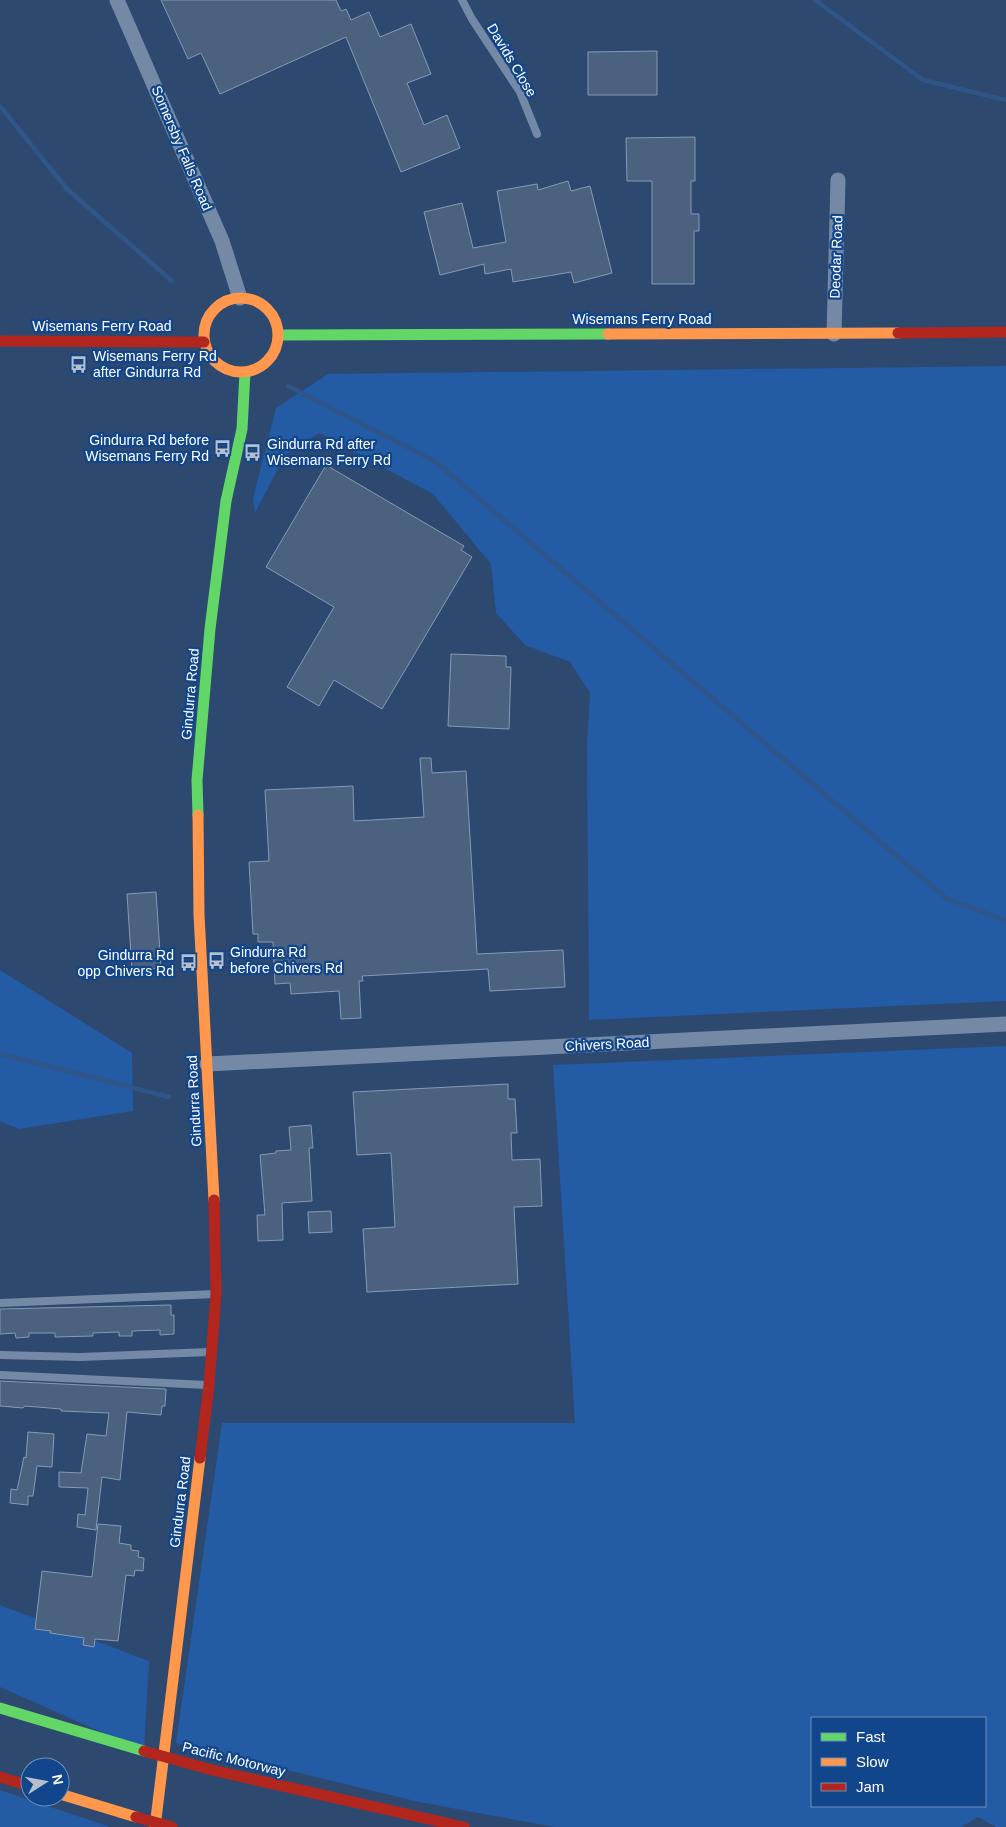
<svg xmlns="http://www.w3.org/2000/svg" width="1006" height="1827" font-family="Arial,sans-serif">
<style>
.green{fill:#235ba4;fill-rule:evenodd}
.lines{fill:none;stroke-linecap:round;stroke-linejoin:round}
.stream{stroke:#2f5589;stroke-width:4.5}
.building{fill:#4a6180;stroke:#889ab3}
.lane{stroke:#7489a5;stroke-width:8}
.street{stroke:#7489a5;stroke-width:15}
.fast{stroke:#63d668;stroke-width:11}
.slow{stroke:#ff974d;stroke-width:11}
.jam{stroke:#b3261e;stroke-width:11}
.jam-bridge{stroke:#b3261e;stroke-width:11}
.labels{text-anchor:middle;stroke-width:4.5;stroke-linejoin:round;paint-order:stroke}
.street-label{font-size:14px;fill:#fff;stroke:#11458c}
.poi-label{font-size:14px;fill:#fff;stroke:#11458c;text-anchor:start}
</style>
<rect width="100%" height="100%" fill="#2d4970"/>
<g class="green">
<polygon points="1006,366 1006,1001 589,1020 587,743 590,693 570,662 525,645 496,613 491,564 433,494 319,433 285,455 255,513 253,498 276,408 328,374"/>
<polygon points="0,970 132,1053 133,1111 19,1129 0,1121"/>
<path d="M1006,1046V1827H996L978,1817L961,1827H554L419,1802L176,1743L222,1423H575L553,1065ZM812,1718H985V1806H812Z"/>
<polygon points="0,1605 149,1661 144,1751 0,1687"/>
<polygon points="0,1790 110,1827 0,1827"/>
</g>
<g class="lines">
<g class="stream">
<polyline points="815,0 923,80 1006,100"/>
<polyline points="0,106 67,189 172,281"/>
<polyline points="288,386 436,462 946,898 1006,921"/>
<polyline points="0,1054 169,1097"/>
</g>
</g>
<g class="building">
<polygon points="161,0 336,0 341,11 346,9 351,20 369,12 380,37 411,24 431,74 407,83 424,125 447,115 460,148 401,172 346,37 220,94 201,53 188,59"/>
<polygon points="657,51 657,95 588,95 588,52"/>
<polygon points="695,137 695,181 691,181 691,214 699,214 699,231 694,231 694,284 652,284 652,181 627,181 626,138"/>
<polygon points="568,181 571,191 590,186 612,273 574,283 571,272 513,282 511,269 485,274 484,264 440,275 424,212 462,203 473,248 506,242 497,191 537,184 538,190"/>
<polygon points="326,465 464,546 461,550 472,557 382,709 334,680 319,706 287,687 334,607 266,567"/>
<polygon points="451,654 506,656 506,667 511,667 509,729 448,726"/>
<polygon points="420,758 431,758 432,773 466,771 477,954 563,950 565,987 490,991 488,969 362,976 363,981 359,981 361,1018 341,1019 339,991 291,994 290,983 275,984 273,942 258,942 258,934 253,934 249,862 269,861 265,790 353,786 354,821 424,817"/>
<polygon points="156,892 161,968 132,970 127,894"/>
<polygon points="508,1084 508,1099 515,1099 517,1133 511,1133 512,1160 540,1159 542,1206 514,1207 518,1284 367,1292 363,1229 395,1227 391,1153 357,1155 353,1092"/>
<polygon points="311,1125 313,1148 309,1148 312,1201 282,1203 283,1240 258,1241 257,1215 265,1215 260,1155 276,1153 276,1151 291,1150 289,1127"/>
<polygon points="331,1211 332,1232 309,1233 308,1212"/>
<polygon points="171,1305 171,1315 174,1315 174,1334 160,1335 160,1330 132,1331 132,1336 119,1336 119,1332 93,1333 93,1336 55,1337 55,1333 29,1333 29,1337 16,1338 15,1333 0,1334 0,1309"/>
<polygon points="0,1381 166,1389 165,1406 162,1406 161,1415 127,1412 120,1480 102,1477 96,1530 77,1527 78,1514 85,1515 88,1488 59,1487 59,1472 81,1473 87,1434 106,1436 109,1413 61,1411 61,1409 25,1406 23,1408 0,1406"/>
<polygon points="28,1432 54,1434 52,1467 37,1466 33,1496 28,1496 28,1505 10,1503 11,1489 17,1490 24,1457 26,1458"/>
<polygon points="98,1524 121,1526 119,1543 131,1545 131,1550 139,1551 138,1557 144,1558 143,1571 135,1570 134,1576 126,1575 118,1641 95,1639 94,1647 83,1645 84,1638 50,1633 51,1631 35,1629 42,1571 92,1577"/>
</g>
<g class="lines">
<g class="lane">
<polyline points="462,0 472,19 520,92 537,134"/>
<polyline points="0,1303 215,1294"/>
<polyline points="0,1355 80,1357 210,1352"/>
<polyline points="0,1375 207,1385"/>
</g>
<g class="street">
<polyline points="117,0 222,241 240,298"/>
<polyline points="834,334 838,180"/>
<polyline points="207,1064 1006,1024"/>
</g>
<g class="fast">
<polyline points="279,335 608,334"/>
<polyline points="198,815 197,780 210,629 226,501 242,429 245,373"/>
<polyline points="0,1708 144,1751"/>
</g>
<g class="slow">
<circle cx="241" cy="335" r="37"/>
<polyline points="608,334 898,333"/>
<polyline points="198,815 199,915 214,1200"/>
<polyline points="60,1794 136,1817"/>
<polyline points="155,1827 200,1458"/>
</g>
<g class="jam">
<polyline points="898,333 1006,332"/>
<polyline points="0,341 204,342"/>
<polyline points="200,1458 209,1385 216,1294 214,1200"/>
<polyline points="212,1770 464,1827"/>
<polyline points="0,1777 30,1786"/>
</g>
<g class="jam-bridge">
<polyline points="144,1751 212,1770"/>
<polyline points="136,1817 172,1827"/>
</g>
</g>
<defs>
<symbol id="bus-bare" viewBox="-9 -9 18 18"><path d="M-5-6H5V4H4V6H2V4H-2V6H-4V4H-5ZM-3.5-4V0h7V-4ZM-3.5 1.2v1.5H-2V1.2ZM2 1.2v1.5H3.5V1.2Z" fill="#b6bfcd" stroke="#11458c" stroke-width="2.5" paint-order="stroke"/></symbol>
</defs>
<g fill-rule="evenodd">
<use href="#bus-bare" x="66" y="352" width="25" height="25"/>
<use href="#bus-bare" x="210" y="436" width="25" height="25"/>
<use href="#bus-bare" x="240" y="440" width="25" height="25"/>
<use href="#bus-bare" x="204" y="948" width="25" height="25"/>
<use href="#bus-bare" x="176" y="950" width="25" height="25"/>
</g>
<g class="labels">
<g class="street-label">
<text transform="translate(512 60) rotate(59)" y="5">Davids Close</text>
<text transform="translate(182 148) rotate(67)" y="5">Somersby Falls Road</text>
<text transform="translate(836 257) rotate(-88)" y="5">Deodar Road</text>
<text x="642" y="324">Wisemans Ferry Road</text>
<text x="102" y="331">Wisemans Ferry Road</text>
<text transform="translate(190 694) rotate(-85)" y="5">Gindurra Road</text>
<text transform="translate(607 1044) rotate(-3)" y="5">Chivers Road</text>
<text transform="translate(194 1101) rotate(-93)" y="5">Gindurra Road</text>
<text transform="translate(180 1502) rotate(-83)" y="5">Gindurra Road</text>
<text transform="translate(234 1759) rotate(14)" y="5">Pacific Motorway</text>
</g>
<g class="poi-label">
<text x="93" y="361">Wisemans Ferry Rd<tspan x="93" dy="16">after Gindurra Rd</tspan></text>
<text x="209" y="445" text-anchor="end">Gindurra Rd before<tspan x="209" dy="16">Wisemans Ferry Rd</tspan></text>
<text x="267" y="449">Gindurra Rd after<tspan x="267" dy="16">Wisemans Ferry Rd</tspan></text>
<text x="230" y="957">Gindurra Rd<tspan x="230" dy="16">before Chivers Rd</tspan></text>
<text x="174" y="960" text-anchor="end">Gindurra Rd<tspan x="174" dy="16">opp Chivers Rd</tspan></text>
</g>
</g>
<rect x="811" y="1717" width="175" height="90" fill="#11458c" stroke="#708fba"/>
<rect x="821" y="1733" width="25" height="8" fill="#63d668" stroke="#708fba"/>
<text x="856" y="1742" font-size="15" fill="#ffffff">Fast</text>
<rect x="821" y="1758" width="25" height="8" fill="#ff974d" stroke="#708fba"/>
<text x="856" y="1767" font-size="15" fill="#ffffff">Slow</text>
<rect x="821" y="1783" width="25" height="8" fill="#b3261e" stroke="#708fba"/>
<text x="856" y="1792" font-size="15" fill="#ffffff">Jam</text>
<g transform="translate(45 1782) rotate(79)"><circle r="24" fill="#11458c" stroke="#708fba"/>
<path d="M0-4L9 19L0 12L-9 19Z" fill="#b6bfcd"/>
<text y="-8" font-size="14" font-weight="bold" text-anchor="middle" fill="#ffffff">N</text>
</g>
</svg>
